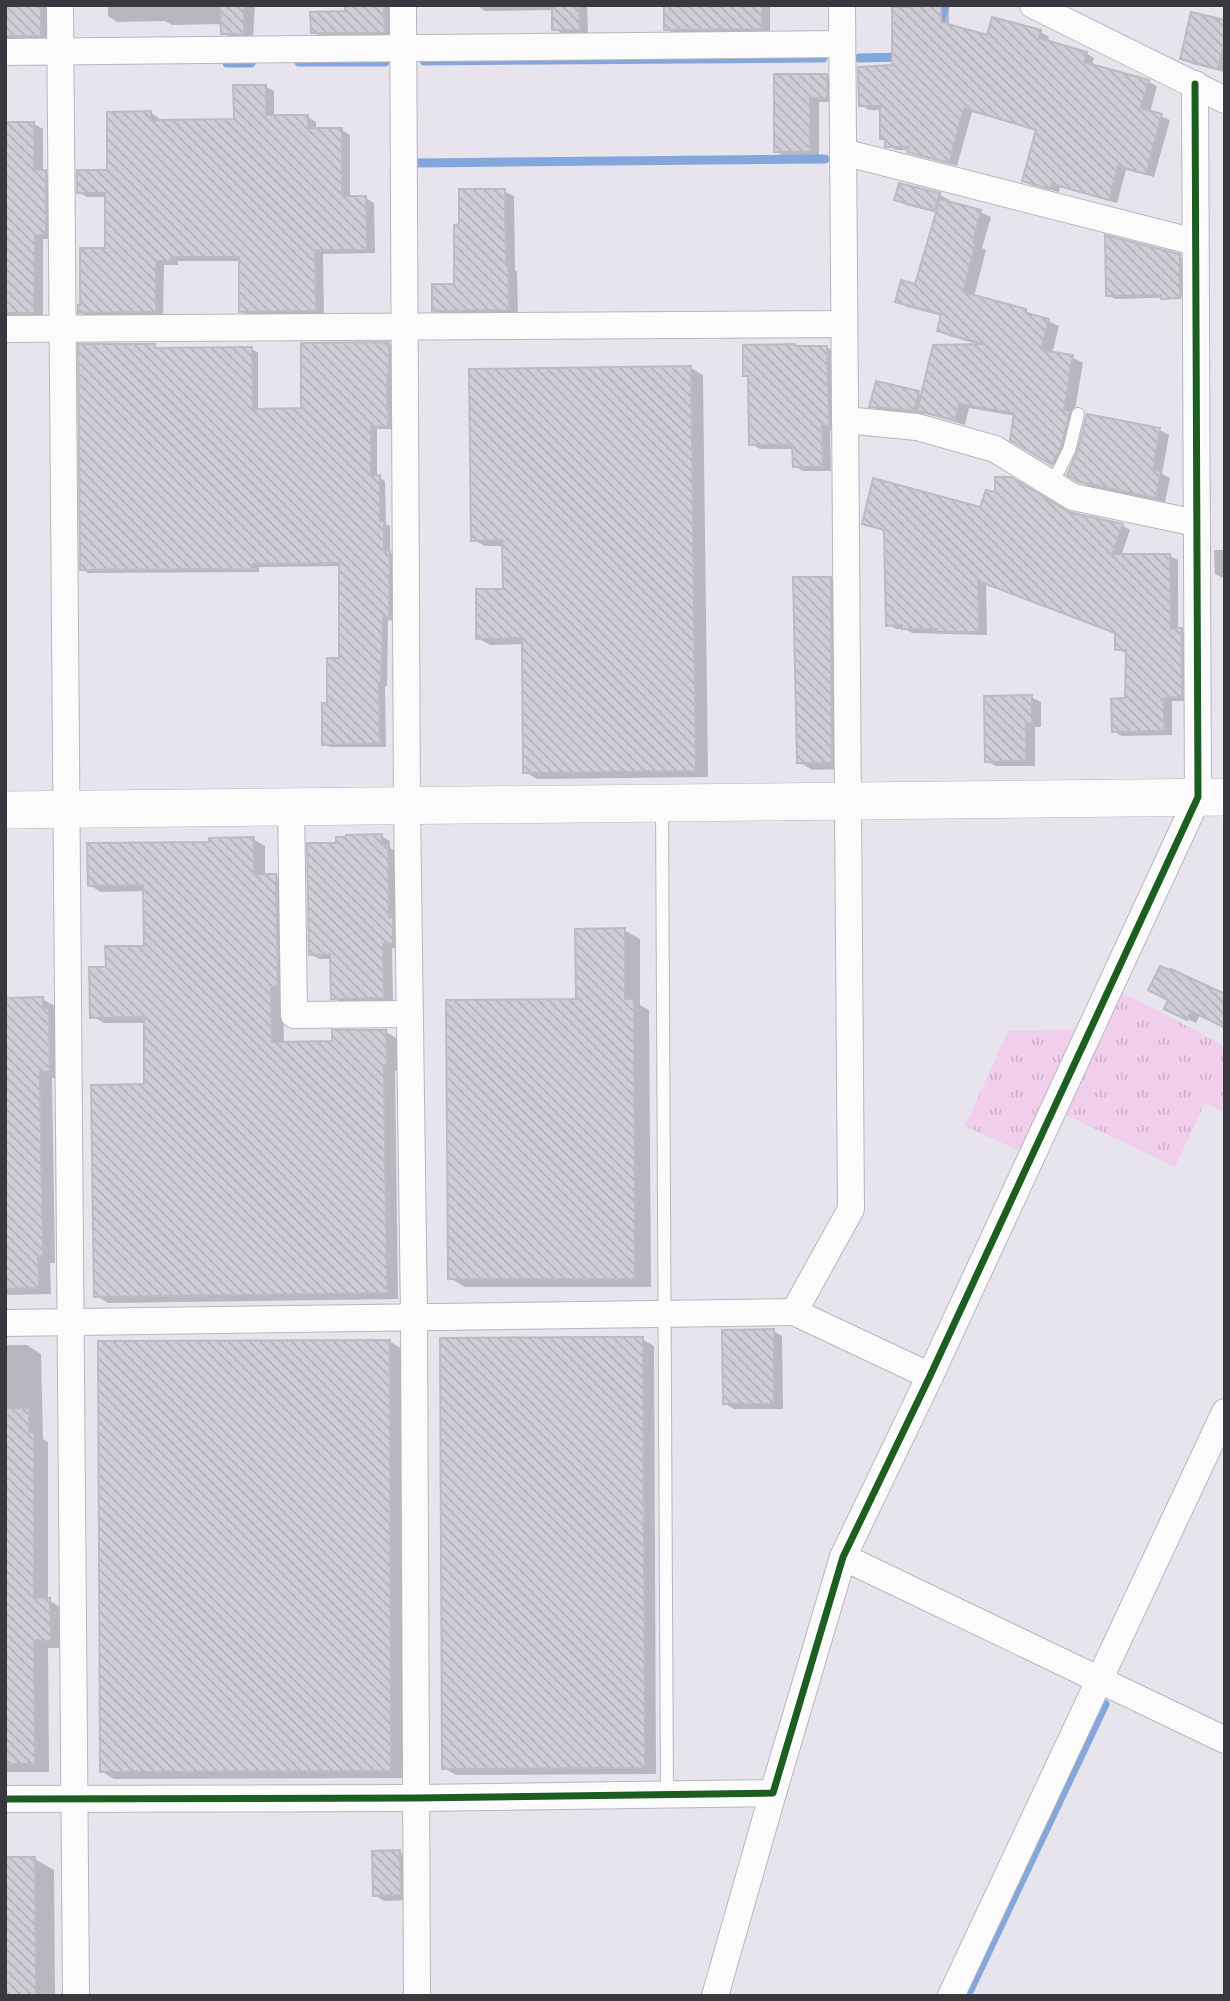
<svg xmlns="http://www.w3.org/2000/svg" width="1230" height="2001" font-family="'Alegreya Sans',sans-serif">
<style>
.grass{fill:url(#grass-tufts)}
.shadow{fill:#0003}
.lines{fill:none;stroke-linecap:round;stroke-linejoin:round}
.stream{stroke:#84a7db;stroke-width:9}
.building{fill:url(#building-back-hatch);stroke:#bcbbc3;stroke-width:2}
.lane-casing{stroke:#b8b6be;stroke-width:14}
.street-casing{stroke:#b8b6be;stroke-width:28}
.secondary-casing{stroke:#b8b6be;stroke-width:38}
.lane{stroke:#fbfbfc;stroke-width:12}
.street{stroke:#fbfbfc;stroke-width:26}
.secondary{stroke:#fbfbfc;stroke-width:37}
.cycleway-casing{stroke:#fff;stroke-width:11}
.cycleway{stroke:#1b5e20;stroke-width:7}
</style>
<defs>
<pattern id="grass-tufts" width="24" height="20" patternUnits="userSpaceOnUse" patternTransform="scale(1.75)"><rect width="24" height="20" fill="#f1cfec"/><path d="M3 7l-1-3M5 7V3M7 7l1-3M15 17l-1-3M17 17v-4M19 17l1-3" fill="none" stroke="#cfb2cb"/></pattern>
<pattern id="building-back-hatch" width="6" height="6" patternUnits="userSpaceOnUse" patternTransform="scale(1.75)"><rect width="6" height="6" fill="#cfced6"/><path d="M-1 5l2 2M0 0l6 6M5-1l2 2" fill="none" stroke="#b2b2b9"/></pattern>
</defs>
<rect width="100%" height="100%" fill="#e7e4ee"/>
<g class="grass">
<polygon points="1120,991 1225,1046 1225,1113 1205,1103 1175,1167 1062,1113"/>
<polygon points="1085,1029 1026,1154 965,1126 1008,1031"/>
</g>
<g class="shadow">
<polygon points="5,5 49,5 49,40 11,41 5,38"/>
<polygon points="108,5 255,5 253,38 232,38 223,33 222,24 172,25 165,21 117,22 108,16"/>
<polygon points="347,5 392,5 392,36 321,37 313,32 347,13"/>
<polygon points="587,5 588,34 563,34 554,29 554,10 485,11 476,5"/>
<polygon points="666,5 770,5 770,33 674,34 666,29"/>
<polygon points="909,5 949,5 949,26 989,37 1041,32 1049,37 1047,43 1086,53 1094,58 1092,66 1148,82 1157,86 1150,112 1170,120 1154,177 1126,170 1117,203 1060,187 1059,192 1032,185 1024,181 1038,131 972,112 957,166 918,156 908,150 896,150 887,146 887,141 882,138 882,110 869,110 860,105 894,67"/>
<polygon points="1225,22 1225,72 1192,64 1182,58"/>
<polygon points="826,75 836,81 836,102 819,102 819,156 785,157 775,151 775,76"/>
<polygon points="266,87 274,91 274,117 308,117 316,122 316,130 342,130 350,135 350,198 366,198 374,203 375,253 323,254 324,315 249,316 240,311 240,261 178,261 178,265 164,265 163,316 88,317 80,312 107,250 106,197 87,197 79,192 109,171 151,113 159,118 159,122 236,121"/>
<polygon points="5,124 34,124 43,129 43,172 54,177 55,239 43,239 43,317 5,320"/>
<polygon points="900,185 940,195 949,200 948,203 980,212 991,217 982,248 986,250 974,297 1026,311 1059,326 1052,354 1072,357 1083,363 1074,415 1062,470 1012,439 1016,416 969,408 965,425 924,413 924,415 881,411 871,406 877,383 923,395 981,345 949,336 939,330 942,316 907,307 897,301 917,286 937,213 906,205 896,200"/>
<polygon points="504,191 514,196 515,270 517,272 518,315 443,315 434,310 456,286 461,226"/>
<polygon points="1179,256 1186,260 1187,297 1115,299 1108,295"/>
<polygon points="388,344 395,348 393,429 377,429 377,477 385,481 386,524 390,526 390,553 396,556 395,621 388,620 387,686 385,686 386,747 330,747 324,744 329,705 341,659 340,566 259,567 259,572 88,573 82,569 155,346 162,350 252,349 258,353 258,410 302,410"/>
<polygon points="827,347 836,353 837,430 830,430 831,471 803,471 794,466 794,449 760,449 751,444 750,377 745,375 799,348"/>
<polygon points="691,368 703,375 708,777 537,779 525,772 523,644 490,645 478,638 505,591 504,546 485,546 473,540"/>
<polygon points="1160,430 1169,435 1162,474 1170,478 1165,502 1090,487 1069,474"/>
<polygon points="982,509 1065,512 1122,525 1130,530 1121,556 1170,556 1178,560 1178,630 1189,635 1190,701 1172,701 1172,735 1122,736 1113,731 1127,700 1127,654 1117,649 1117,633 986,584 987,635 912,633 905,629 896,629 888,625 886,531 872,527 864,523"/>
<polygon points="1214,550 1225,550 1225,579 1215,574"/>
<polygon points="830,579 843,586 844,769 812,770 799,762"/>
<polygon points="1031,697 1041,702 1041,727 1035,727 1035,766 996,766 986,761"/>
<polygon points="381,836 390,841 390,848 396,851 401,948 392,948 393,1002 342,1003 333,998 332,959 319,959 311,954 338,844 348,839"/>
<polygon points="253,839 265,846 265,876 276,876 288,882 283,992 284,1043 334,1043 386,1032 398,1039 398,1071 395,1071 398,1299 108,1303 96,1296 146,1086 146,1023 104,1023 92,1016 107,969 146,947 145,891 101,892 89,885 211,844"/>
<polygon points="624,930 640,939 640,1005 649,1010 651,1287 465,1287 450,1278 577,1001"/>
<polygon points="1225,997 1200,1015 1196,1023 1174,1013"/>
<polygon points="42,999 55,1006 55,1014 61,1017 62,1078 52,1078 55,1263 50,1263 51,1294 5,1295 5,1000"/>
<polygon points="773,1331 782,1336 783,1409 734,1409 724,1403"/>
<polygon points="642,1339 654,1346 656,1774 456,1775 444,1768"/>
<polygon points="389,1341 402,1349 404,1778 114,1779 101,1771"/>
<polygon points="5,1345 27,1345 41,1354 43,1439 48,1442 48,1600 64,1609 65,1648 48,1648 49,1772 5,1772"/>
<polygon points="399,1852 409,1857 410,1900 384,1901 375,1895"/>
<polygon points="35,1859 54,1870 55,1996 5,1996"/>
</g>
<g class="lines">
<g class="stream">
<polyline points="938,27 945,5"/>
<polyline points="859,58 901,57"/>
<polyline points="424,61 823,58"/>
<polyline points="299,62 385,62"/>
<polyline points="227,63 251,63"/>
<polyline points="418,163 825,159"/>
<polyline points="967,1996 1105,1704"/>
</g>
</g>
<g class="building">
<rect x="5" y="5" width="36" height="31"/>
<polygon points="220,5 244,5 244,34 221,34"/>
<polygon points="345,5 384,5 385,33 311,33 310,12 345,11"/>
<polygon points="552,5 579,5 580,30 552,30"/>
<polygon points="664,5 762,5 762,29 664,30"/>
<polygon points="908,5 941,5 941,22 987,35 992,17 1041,30 1039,38 1087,52 1084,62 1149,80 1141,108 1162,114 1146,174 1118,166 1109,200 1052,184 1050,189 1022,181 1036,130 964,108 949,163 907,152 909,147 885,147 885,139 880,139 880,106 859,106 858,67 892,65 892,7 908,7"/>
<polygon points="1191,12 1225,20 1225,39 1218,69 1180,59"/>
<polygon points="774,74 827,74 827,98 810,98 810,152 774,152"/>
<polygon points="233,85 266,85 266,115 308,115 308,128 342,128 342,196 366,196 367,250 315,250 316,311 239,312 239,257 171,257 171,261 156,261 156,312 78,313 78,305 80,305 80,248 105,248 105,193 77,193 77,170 107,170 107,112 151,111 151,120 234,119"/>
<polygon points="5,122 34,122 34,170 46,170 46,235 35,235 34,313 5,313"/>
<polygon points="899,183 940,193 935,211 894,200"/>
<polygon points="459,189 505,189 506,264 508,264 509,310 432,311 432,284 454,284 454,225 459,224"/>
<polygon points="940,199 981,210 973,242 976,243 963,292 1026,309 1026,313 1049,319 1041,350 1073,355 1064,410 1070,411 1061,447 1052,465 1010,440 1014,413 959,404 955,420 917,411 933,345 983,344 937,331 941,314 895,302 901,280 915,284"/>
<polygon points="1105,235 1180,254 1180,298 1161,299 1161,295 1106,296"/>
<polygon points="389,342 389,374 387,374 388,426 371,427 371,476 380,475 380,521 384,521 384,551 390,551 389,618 383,618 381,684 379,684 380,744 322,745 322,703 327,703 327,658 339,658 339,563 253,564 253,569 80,570 78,344 155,344 155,348 252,347 253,409 301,408 301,343"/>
<polygon points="795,344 796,346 827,346 829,426 822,426 823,467 793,467 792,444 749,445 748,376 743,376 743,345"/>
<polygon points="691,366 696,771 523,773 522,638 476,639 476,589 503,589 502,540 471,541 469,369"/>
<polygon points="876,381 919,391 914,411 869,407"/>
<polygon points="1087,414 1160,428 1153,470 1161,471 1156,498 1079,482 1067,475 1077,452"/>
<polygon points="995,477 1011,477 1069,512 1123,524 1112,554 1170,554 1171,628 1182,628 1182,697 1164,698 1164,731 1112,732 1111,699 1125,698 1126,650 1115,650 1115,633 978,581 979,632 937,632 937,629 902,629 902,625 886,626 884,530 862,524 873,478 980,507 986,490 995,492"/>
<polygon points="793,577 831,577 832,763 797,763"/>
<polygon points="1032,695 1032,723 1026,723 1026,761 985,762 984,696"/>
<polygon points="382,834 382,845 388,845 389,917 393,917 393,944 383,944 384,998 331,999 330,954 309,955 307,843 336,843 336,837 346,837 346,835"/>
<polygon points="254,837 254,874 276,874 278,986 271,986 272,1042 332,1041 332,1030 386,1030 387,1065 384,1065 387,1293 94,1297 91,1085 144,1084 144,1017 90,1018 89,967 106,967 105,946 144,946 143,885 88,886 87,843 209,842 209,838"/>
<polygon points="625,928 625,999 634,999 635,1279 448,1279 446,1000 576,999 575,929"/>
<polygon points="1160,966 1170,970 1171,969 1225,994 1225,1028 1191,1011 1187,1020 1164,1009 1168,1000 1148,990"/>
<polygon points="43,997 43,1008 49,1008 50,1072 40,1072 43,1256 38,1256 39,1288 5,1289 5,998"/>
<polygon points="774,1329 774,1404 723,1404 722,1330"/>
<polygon points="597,1337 643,1337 645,1768 442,1769 440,1338"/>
<polygon points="390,1340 391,1771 100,1772 98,1341"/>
<polygon points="5,1408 29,1408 29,1432 34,1432 34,1598 50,1598 51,1641 34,1640 35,1764 5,1764"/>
<polygon points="400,1850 401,1895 373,1896 372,1851"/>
<polygon points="5,1857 35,1857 36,1996 5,1996"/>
</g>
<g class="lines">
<defs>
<g id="lane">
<polyline points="1052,484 1069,450 1078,414"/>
<polyline points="662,806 667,1794"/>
</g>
<g id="street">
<polyline points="60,5 76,1996"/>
<polyline points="403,5 407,805 414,1317 417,1996"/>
<polyline points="1033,5 1225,100"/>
<polyline points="5,52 842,44"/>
<polyline points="843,152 1195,242"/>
<polyline points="5,329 844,324"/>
<polyline points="845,420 917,427 995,449 1073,497 1196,523"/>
<polyline points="291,806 294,1015 409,1014"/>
<polyline points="794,1312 930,1376"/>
<polyline points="5,1323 794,1312 851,1209 842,5"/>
<polyline points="843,1557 1225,1740"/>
<polyline points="5,1799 416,1798 773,1793 843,1557 930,1376 1198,797 1195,84"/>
<polyline points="715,1996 773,1793"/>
<polyline points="951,1996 1225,1412"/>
</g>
<polyline id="secondary" points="5,810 1225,797"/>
</defs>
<use href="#lane" class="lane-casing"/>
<use href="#street" class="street-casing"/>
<use href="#secondary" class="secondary-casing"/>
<use href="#lane" class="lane"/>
<use href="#street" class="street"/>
<use href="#secondary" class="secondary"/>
<defs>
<polyline id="cycleway" points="5,1799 416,1798 773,1793 843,1557 930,1376 1198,797 1195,84"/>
</defs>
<use href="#cycleway" class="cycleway-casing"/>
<use href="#cycleway" class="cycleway"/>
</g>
<rect width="1230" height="2001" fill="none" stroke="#39383e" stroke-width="14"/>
</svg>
